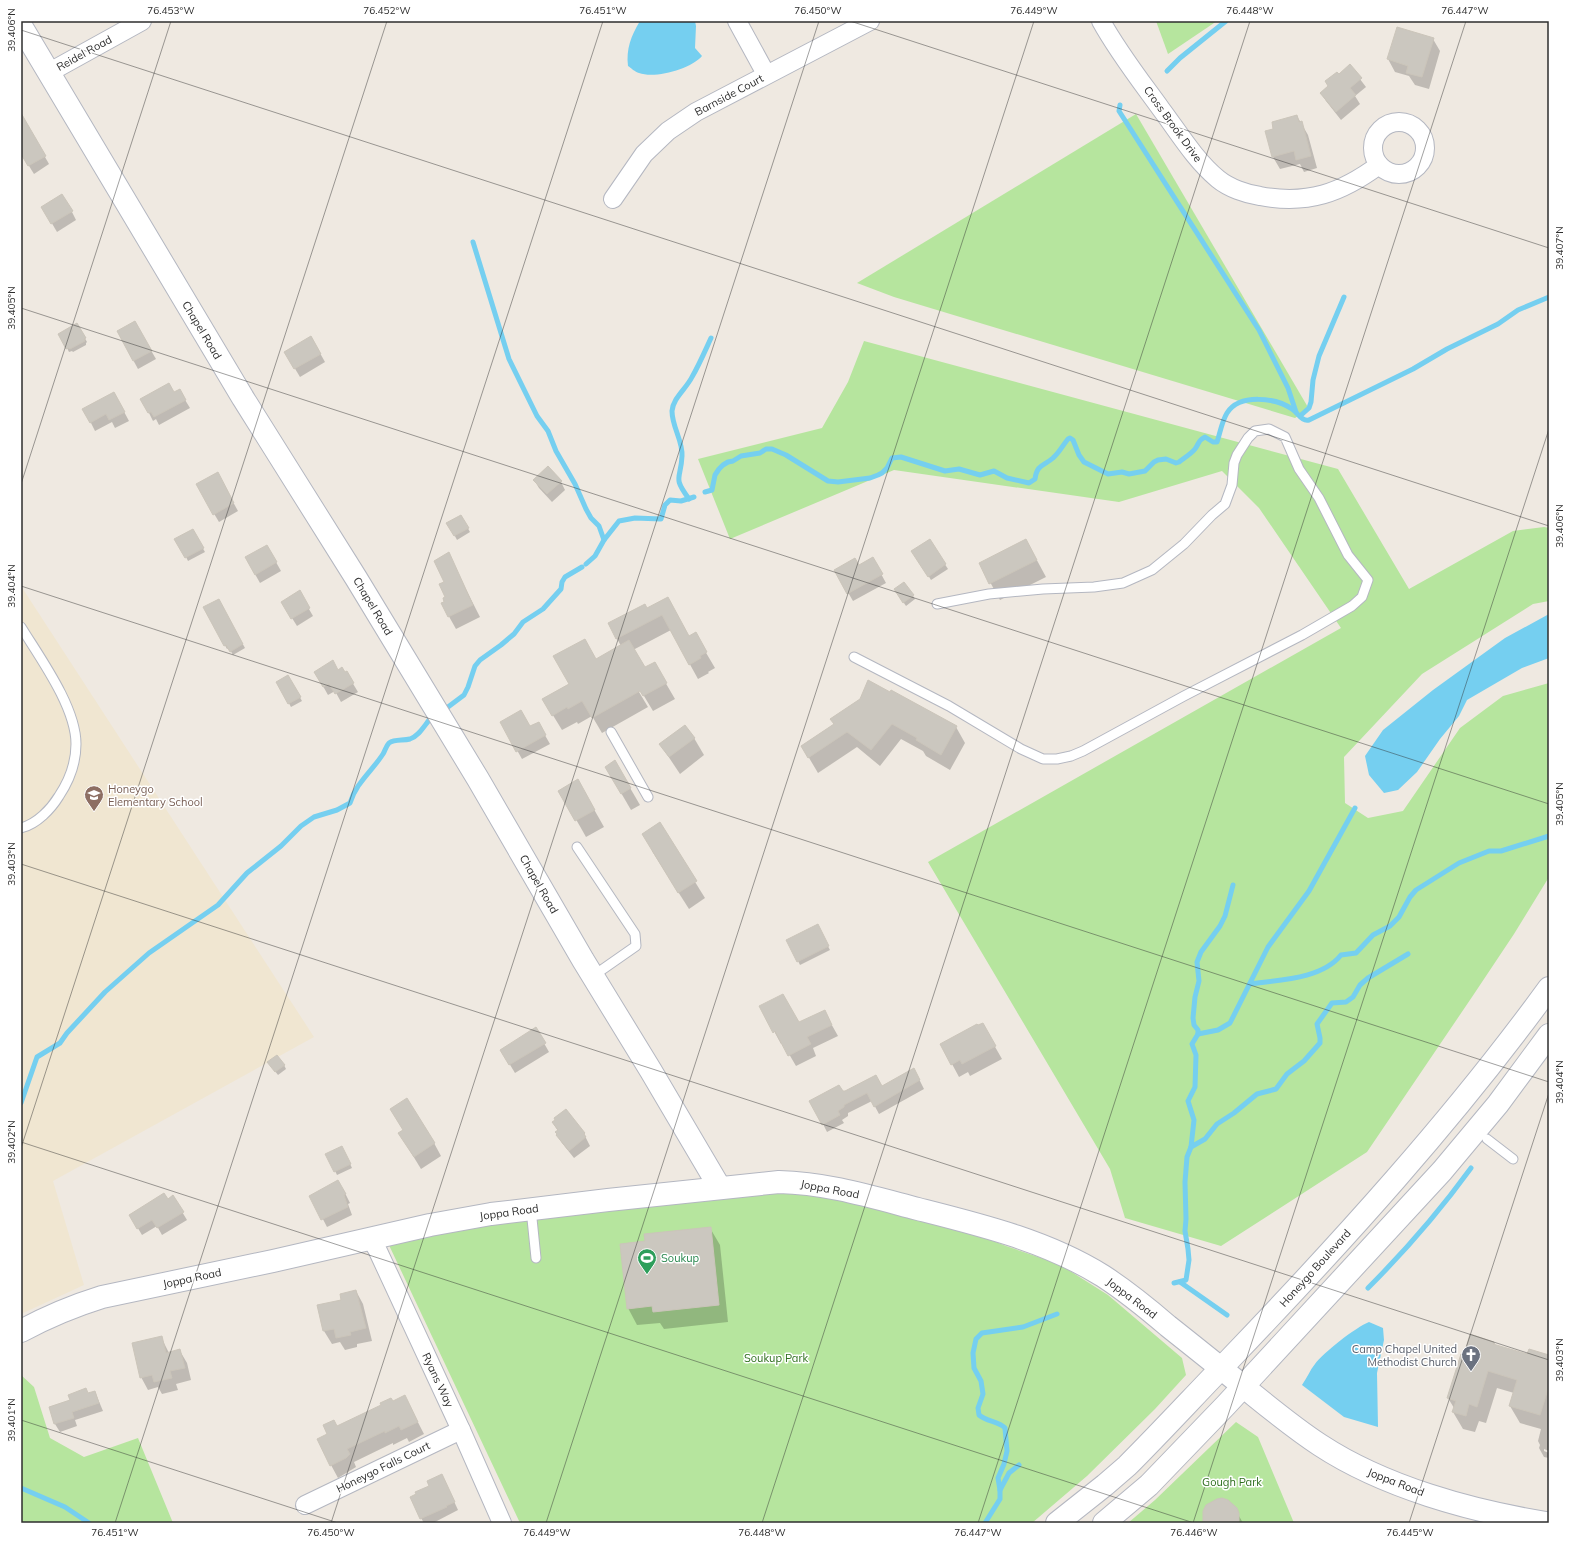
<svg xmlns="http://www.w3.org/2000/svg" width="1570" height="1544" font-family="Mulish,sans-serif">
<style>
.education{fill:#f0e6d1}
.green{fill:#b6e59e}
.water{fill:#75cff0}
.shadow{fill:#0003}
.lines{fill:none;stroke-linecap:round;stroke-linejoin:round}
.stream{stroke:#75cff0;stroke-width:5}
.building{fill:#cbc7bf;stroke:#cbc5ba}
.lane-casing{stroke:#b4b7c1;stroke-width:11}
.street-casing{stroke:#b4b7c1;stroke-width:20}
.secondary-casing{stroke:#b4b7c1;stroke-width:24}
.lane{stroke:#fff;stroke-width:9}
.street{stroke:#fff;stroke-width:18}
.secondary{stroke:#fff;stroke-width:22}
.ticks{fill:none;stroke:#2e2e2e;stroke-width:1;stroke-opacity:0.45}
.labels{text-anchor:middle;stroke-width:3;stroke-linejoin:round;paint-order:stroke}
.street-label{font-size:11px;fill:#2e2e2e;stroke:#fff}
.education-label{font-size:11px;fill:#785e54;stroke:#fff;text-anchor:start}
.leisure-label{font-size:11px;fill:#27864d;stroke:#fff;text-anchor:start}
.worship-label{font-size:11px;fill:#5b616d;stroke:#fff;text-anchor:end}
.park-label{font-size:11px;fill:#2c6e1b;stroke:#fff}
.neatline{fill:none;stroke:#2e2e2e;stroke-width:1.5}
.ticks-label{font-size:10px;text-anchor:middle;fill:#2e2e2e}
</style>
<rect width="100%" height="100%" fill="#efe9e1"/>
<polygon class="education" points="21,586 314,1037 53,1181 84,1285 21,1314"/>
<g class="green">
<polygon points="1156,21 1217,21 1168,54"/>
<polygon points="1136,114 1309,409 1295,418 894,297 857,283"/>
<polygon points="864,341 1338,469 1409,589 1513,531 1544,527 1549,528 1549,601 1533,604 1422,674 1344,757 1345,803 1368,818 1403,811 1460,728 1503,696 1549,683 1549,877 1514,934 1472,997 1367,1152 1221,1246 1125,1218 1110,1169 928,862 1341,628 1259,508 1222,471 1119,502 894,470 730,539 698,459 822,428 848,382"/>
<polygon points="766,1191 812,1193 959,1227 1006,1246 1059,1264 1108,1295 1182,1358 1186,1375 1155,1409 1087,1476 1032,1523 520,1523 388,1243 444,1229"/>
<polygon points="21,1375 34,1387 50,1438 84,1457 138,1438 173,1523 21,1523"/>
<polygon points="1236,1422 1258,1437 1294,1523 1128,1523 1155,1500"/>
</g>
<g class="water">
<path d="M640,21H695L696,26L695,48L702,56C691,69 655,79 639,73C635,72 631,68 628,66C626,49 631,36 640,21Z"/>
<polygon points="1549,614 1549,658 1522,668 1467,700 1459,716 1440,739 1417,772 1398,790 1384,793 1369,775 1365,756 1383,730 1433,690 1505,638"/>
<path d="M1369,1322L1383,1328L1384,1340L1377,1373L1378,1427L1344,1417L1302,1385C1307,1378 1310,1370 1315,1364C1323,1353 1356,1327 1369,1322Z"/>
</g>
<g class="shadow">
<polygon points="1433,39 1440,51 1429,89 1415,85 1409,76 1395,72 1388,59"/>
<polygon points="1350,66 1366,87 1355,96 1360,104 1341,120 1326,101 1321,93"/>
<polygon points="1297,116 1308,135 1317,168 1304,172 1300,164 1280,169 1273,157"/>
<polygon points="29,129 49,164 34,174 21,153 21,133"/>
<polygon points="72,212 76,220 57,232 47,215"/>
<polygon points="135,323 156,359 138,369 118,332"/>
<polygon points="77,324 87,342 86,343 86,345 73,352 72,351 69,352 60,334"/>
<polygon points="311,337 325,362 300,377 285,352"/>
<polygon points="179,390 190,408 159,425 156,419 153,421 142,399 173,394"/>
<polygon points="114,393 129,421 115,428 112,422 95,431 84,409"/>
<polygon points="217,473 238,511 219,522 197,485"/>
<polygon points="534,480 561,482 565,490 552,502 539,488"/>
<polygon points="461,516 470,532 457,540 448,523"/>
<polygon points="192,530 205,552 188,561 177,539"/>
<polygon points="929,540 948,569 931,580 913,551"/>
<polygon points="1026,540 1046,577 1000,600 980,564"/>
<polygon points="267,546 281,571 260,583 246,558"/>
<polygon points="448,554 480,617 456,629 442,604 445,602 446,597 445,582"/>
<polygon points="873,559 886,583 853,601 835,570 858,567"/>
<polygon points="299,592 313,616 297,626 282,602"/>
<polygon points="897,593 913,596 915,599 906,606"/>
<polygon points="667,598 689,637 695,634 715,668 708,672 709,673 698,679 671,630 633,650 645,669 654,663 675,699 653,711 638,686 636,687 648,707 602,733 592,716 578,724 577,722 562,730 543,699 570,684 596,660 621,646 609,624 647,609"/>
<polygon points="218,600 245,648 233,655 229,648 227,649 204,608"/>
<polygon points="338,671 344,673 346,672 358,692 341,702 335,691 328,695 315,672"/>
<polygon points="288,676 302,701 291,707 277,682"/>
<polygon points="890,694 956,727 965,743 950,770 926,756 923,751 901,739 880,766 857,747 818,773 802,746"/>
<polygon points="501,722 530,728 538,723 550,744 522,759"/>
<polygon points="685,726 694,738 704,755 680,774 660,744"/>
<polygon points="615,762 640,805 631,810 606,767"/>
<polygon points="578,781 604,827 586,837 560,791"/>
<polygon points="659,824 705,898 689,909 652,851"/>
<polygon points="817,926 830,950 800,965 788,941"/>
<polygon points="761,1007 799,1023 824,1011 838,1036 813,1048 816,1056 796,1066 782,1042 781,1044"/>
<polygon points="982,1024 1002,1059 970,1076 968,1072 959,1077 952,1064 977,1027"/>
<polygon points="536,1029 549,1052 515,1073 501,1050"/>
<polygon points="284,1065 286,1069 278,1075 271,1066"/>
<polygon points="914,1069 924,1089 879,1114 872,1101 848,1113 848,1116 842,1120 844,1123 827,1132 823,1124 842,1092 882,1087"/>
<polygon points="553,1123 584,1134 590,1146 574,1158 562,1143 557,1135 558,1131"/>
<polygon points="434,1143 441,1156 421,1169 407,1146"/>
<polygon points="344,1151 352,1168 337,1175 327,1154"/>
<polygon points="343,1189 350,1203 348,1204 352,1215 327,1227 311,1196"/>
<polygon points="173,1197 187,1220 162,1235 157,1226 142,1235 130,1215"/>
<polygon points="710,1228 720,1245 728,1322 664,1329 660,1323 637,1325 628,1308 646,1242"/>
<polygon points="356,1291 363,1304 372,1341 357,1344 357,1347 345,1350 340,1342 332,1344 324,1331 318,1306 342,1300"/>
<polygon points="161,1337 169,1353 180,1351 187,1363 191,1380 176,1384 178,1390 162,1394 158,1387 148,1390 141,1377"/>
<polygon points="1494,1342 1496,1346 1528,1355 1549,1356 1549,1451 1544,1449 1544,1451 1549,1453 1549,1458 1544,1457 1539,1448 1540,1445 1538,1441 1541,1429 1520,1423 1510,1406 1514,1393 1497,1388 1486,1423 1479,1421 1475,1432 1463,1429 1453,1412 1454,1408 1448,1398 1465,1356"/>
<polygon points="95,1392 103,1411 75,1420 77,1426 60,1432 55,1424 50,1407"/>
<polygon points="405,1397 424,1434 409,1442 407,1438 393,1445 393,1443 354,1462 356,1467 338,1478 331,1465 329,1434 337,1427"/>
<polygon points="442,1475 458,1510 433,1523 424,1523 421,1518 431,1486"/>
<polygon points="1228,1501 1232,1504 1243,1523 1205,1523"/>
</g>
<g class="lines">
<g class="stream">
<polyline points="1167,71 1180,58 1226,21"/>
<polyline points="1120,105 1119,111 1259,330 1288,388 1296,412"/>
<polyline points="473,242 509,359 537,416 548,431 556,451 575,484 586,509 591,518 599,526 604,540"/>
<polyline points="1300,416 1309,408 1311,402 1313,380 1319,356 1344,297"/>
<path d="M705,492L712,490L715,475L719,469L723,465L728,462L733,461L741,456L760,453L766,449H772L786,455L828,481L838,482L870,478L878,475L882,473L887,468L892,458L901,457L945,471L959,469L980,475L994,471L1007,478L1029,483L1035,479C1037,464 1044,466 1053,458C1059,453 1063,445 1068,439L1070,438L1073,440L1079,455L1084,462L1108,474L1122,472L1129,474L1145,471L1154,462L1158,460L1166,459L1176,463L1179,462C1184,458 1191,454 1195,449C1199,444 1198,440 1205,437L1213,442H1217C1220,433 1222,421 1227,413C1240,393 1276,398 1292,409C1298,413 1302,422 1309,420L1413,369L1447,349L1498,324L1518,310L1549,297"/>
<path d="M689,499C672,476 681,480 682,456C683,441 672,427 672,411C673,398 686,389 692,377C699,365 705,351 711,338"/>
<polyline points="586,564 595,556 604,540 619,521 635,518 661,519 665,505 670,500 681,501 694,497"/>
<polyline points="444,710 464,695 468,687 475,666 480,660 501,645 514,634 523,622 543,609 561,589 562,582 565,577 582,567"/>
<path d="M1250,984C1279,980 1322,979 1341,955L1356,953L1373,935L1390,926L1399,917L1410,897L1416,890L1459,863L1489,851H1501L1549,836"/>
<polyline points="1198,1034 1218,1030 1230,1023 1268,947 1309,891 1355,808"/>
<path d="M21,1103L37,1057L60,1043L67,1033L105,992L149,953L218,905L247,873L281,846L301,826L314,817L337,810L350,803C356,783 372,771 383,754C385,751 386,746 389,743C395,739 403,741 410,739C419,736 424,726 430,719"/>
<polyline points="1191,1147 1205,1139 1217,1124 1234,1113 1257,1094 1276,1089 1287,1074 1304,1061 1320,1043 1320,1038 1317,1024 1332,1003 1346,1002 1353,997 1360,985 1368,978 1408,954"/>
<polyline points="1180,1282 1227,1315"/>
<polyline points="1174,1283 1186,1280 1189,1260 1188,1249 1185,1231 1186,1219 1185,1182 1187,1157 1191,1147 1194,1120 1188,1101 1195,1087 1196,1055 1192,1044 1198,1034 1198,1030 1194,1025 1193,1018 1195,997 1199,981 1197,962 1201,952 1220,926 1225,916 1233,885"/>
<path d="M1368,1288C1406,1250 1439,1212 1471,1168"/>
<polyline points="21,1488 65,1507 89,1523"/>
<polyline points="1000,1490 1009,1473 1019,1465"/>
<path d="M985,1523L1000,1499V1490L998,1478L1004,1464L1007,1451L1005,1428C999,1421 987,1422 979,1415L978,1408L983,1394L981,1381L974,1368L973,1353L976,1339L982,1333L1023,1327L1057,1314"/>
</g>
</g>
<g class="building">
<polygon points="1397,27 1434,38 1422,77 1406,73 1408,66 1387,59"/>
<polygon points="1350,64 1362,78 1350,88 1356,95 1336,112 1320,93 1328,86 1325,81 1337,72 1339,74"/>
<polygon points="21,113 46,156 28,166 21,154"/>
<polygon points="1297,115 1299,122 1302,121 1311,156 1296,160 1294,151 1272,157 1265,131 1273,129 1272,122"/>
<polygon points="62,194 73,211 51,224 41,207"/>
<polygon points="135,321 152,351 133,361 117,331"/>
<polygon points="77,323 86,338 84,339 85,341 70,349 69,348 66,349 58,334"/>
<polygon points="311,336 321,354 294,369 284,352"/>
<polygon points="169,383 174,392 180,389 186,400 154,417 151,412 148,413 140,399"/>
<polygon points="114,392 125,412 109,420 106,414 90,423 82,409"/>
<polygon points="548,466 562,481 547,494 533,480"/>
<polygon points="218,472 234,503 213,515 196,484"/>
<polygon points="461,515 469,528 454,536 446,523"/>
<polygon points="193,529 204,548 185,558 174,539"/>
<polygon points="930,539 946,564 928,577 911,551"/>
<polygon points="1026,539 1037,560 989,584 979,563"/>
<polygon points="267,545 277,562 255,575 245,557"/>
<polygon points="449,552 473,605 448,617 441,603 444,602 443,598 445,597 439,584 444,582 434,561"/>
<polygon points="873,557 883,574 847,594 834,570 855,558 859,565"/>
<polygon points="904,582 914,595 903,603 894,589"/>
<polygon points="300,590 310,608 291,619 281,602"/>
<polygon points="668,597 689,636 696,632 707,652 700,656 701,658 689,665 662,615 616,639 608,623 645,604 647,608"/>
<polygon points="219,599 243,644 230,652 226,645 224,646 203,607"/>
<polygon points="585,639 596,659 629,640 645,667 655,662 667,683 643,696 640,691 592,718 582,701 568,709 567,707 552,716 542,699 569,684 553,656"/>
<polygon points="333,660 338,670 342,667 345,672 347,671 354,683 335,694 329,684 323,687 314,672"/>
<polygon points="288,675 301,697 288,704 276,682"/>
<polygon points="868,680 890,692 891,690 957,726 941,755 916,740 917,738 892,724 871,750 847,732 808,758 801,746 834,724 830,719 860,699"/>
<polygon points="521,710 530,726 539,722 546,735 516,752 500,722"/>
<polygon points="685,725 695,738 669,757 659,744"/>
<polygon points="615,760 631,788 621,794 605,767"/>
<polygon points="578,779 595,810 575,821 558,791"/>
<polygon points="660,822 697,881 678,893 642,834"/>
<polygon points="818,924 829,946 797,962 786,940"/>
<polygon points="783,994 799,1022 825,1010 832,1025 807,1037 811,1044 788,1056 775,1031 773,1033 759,1006"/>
<polygon points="983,1023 996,1046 962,1064 960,1060 951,1065 940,1044 977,1024 978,1025"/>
<polygon points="536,1027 546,1043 509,1065 500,1050"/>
<polygon points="277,1055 285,1065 275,1072 267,1062"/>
<polygon points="914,1068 920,1080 874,1107 867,1093 844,1105 844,1107 838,1111 840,1115 822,1125 809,1101 839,1085 843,1091 845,1091 876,1075 882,1086"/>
<polygon points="407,1098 435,1143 414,1157 398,1133 403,1130 390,1109"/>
<polygon points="566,1109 585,1133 584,1134 586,1137 569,1151 556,1135 557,1134 555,1132 558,1130 552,1122 555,1120 554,1118"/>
<polygon points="342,1146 351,1164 334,1172 325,1154"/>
<polygon points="338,1180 346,1194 344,1195 348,1207 321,1220 309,1196"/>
<polygon points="164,1193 168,1199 173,1195 184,1212 157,1228 152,1220 137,1229 129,1215"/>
<polygon points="711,1227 719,1305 653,1312 652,1306 627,1309 620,1244 645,1241 644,1234"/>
<polygon points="356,1290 366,1328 350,1332 351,1335 336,1338 334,1329 323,1331 317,1305 341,1300 340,1294"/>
<polygon points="1470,1334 1494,1342 1493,1344 1527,1354 1529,1349 1549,1355 1549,1386 1540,1415 1509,1406 1517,1380 1488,1371 1477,1407 1469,1404 1466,1416 1452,1412 1456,1401 1447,1398 1461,1354 1464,1355"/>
<polygon points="162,1336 166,1353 180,1349 185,1368 170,1371 172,1378 154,1382 152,1375 140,1378 132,1343"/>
<polygon points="86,1388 88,1393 95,1391 99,1403 72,1412 74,1418 54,1424 49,1407 70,1400 68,1395"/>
<polygon points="405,1395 418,1422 401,1430 399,1426 385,1433 385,1431 347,1449 350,1454 346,1458 330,1466 317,1439 327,1434 323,1425 334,1420 337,1426 381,1405 380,1403 391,1398 393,1401"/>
<polygon points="442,1474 455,1502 446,1506 447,1507 420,1519 410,1497 416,1494 415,1492 429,1486 427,1481"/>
<polygon points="1222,1498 1228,1500 1237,1508 1239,1513 1239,1523 1203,1523 1203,1511 1206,1505 1217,1499"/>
</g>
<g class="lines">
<defs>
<g id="lane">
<path d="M21,627C40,658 76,707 76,744C76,762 69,781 59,796C51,809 37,824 21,828"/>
<polyline points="854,657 949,706 1021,749 1043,759 1057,759 1071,756 1083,751 1184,696 1302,635 1352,606 1362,597 1368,580 1348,555 1319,498 1299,469 1285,437 1269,429 1255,431 1248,438 1237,455 1234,463 1232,485 1225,504 1212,515 1184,544 1152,570 1123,583 1094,587 1043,589 989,594 937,604"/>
<polyline points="611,732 648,797"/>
<polyline points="577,847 635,934 636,946 593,976"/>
<polyline points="1487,1139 1513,1159"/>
<polyline points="531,1209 536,1258"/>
</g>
<g id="street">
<polyline points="737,21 766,74"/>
<path d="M1101,21C1118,52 1140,80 1161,109C1179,133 1195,160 1218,179C1229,188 1246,194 1260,196C1308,205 1341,193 1379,165"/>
<polyline points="48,73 142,21"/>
<circle cx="1399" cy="148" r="26"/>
<polyline points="613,199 644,154 668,131 696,112 870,21"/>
<polyline points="371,1239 377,1249 461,1430 502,1523"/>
<polyline points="305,1505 461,1430"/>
</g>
<g id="secondary">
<polyline points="21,26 243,398 356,578 478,779 583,960 651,1071 720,1188"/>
<path d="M21,1331C47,1317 73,1306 102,1297L273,1261L430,1225L491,1214L608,1200L779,1182C827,1183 872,1197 918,1209C981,1225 1047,1241 1103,1276C1126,1291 1147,1308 1168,1326C1197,1349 1226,1372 1255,1396C1276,1413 1297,1430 1320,1445C1384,1487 1471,1511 1546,1523"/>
<path d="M1057,1523L1105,1485L1127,1466C1162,1431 1195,1395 1229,1360C1342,1242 1453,1120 1549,988"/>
<polyline points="1104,1523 1149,1485 1226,1405 1442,1171 1498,1104 1549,1035"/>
</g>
</defs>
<use href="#lane" class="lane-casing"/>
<use href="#street" class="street-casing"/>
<use href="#secondary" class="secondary-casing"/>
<use href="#lane" class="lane"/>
<use href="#street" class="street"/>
<use href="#secondary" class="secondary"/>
</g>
<path class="ticks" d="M850,21L1549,248M21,30L1549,526M21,308L1549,804M21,484L171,21M21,586L1549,1082M21,864L1549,1360M21,1142L1194,1523M21,1148L387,21M21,1420L338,1523M115,1523L603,21M331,1523L819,21M546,1523L1034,21M762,1523L1250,21M978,1523L1466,21M1193,1523L1549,429M1409,1523L1549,1093"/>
<defs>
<symbol id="school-pin" viewBox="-11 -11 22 30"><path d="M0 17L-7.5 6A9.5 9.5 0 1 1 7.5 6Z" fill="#8d6e63" stroke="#fff"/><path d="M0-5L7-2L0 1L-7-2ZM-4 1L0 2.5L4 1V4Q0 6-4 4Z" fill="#fff"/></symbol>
<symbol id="stadium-pin" viewBox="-11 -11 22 30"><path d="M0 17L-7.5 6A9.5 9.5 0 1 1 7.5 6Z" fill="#2e9e5b" stroke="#fff"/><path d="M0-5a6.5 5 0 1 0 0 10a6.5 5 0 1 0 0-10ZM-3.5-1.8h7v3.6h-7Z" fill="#fff"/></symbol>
<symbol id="church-pin" viewBox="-11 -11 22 30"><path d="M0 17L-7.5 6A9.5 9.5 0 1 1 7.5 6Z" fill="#6b7280" stroke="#fff"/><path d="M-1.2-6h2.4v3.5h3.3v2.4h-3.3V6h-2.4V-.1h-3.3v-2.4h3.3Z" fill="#fff"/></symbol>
</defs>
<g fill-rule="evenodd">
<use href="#school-pin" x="83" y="784" width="22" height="30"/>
<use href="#stadium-pin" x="636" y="1247" width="22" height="30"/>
<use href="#church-pin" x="1460" y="1344" width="22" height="30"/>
</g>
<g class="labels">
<g class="street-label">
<text transform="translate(84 53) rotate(-29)" y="4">Reidel Road</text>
<text transform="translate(729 95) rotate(-28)" y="4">Barnside Court</text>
<text transform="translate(1173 124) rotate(54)" y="4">Cross Brook Drive</text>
<text transform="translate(202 330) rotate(59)" y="4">Chapel Road</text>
<text transform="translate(373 606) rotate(59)" y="4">Chapel Road</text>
<text transform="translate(539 884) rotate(60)" y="4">Chapel Road</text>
<text transform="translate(830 1189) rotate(11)" y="4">Joppa Road</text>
<text transform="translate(509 1212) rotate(-8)" y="4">Joppa Road</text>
<text transform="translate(1315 1268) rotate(-48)" y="4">Honeygo Boulevard</text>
<text transform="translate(192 1278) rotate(-12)" y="4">Joppa Road</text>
<text transform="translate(1132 1298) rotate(37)" y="4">Joppa Road</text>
<text transform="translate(438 1380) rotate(65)" y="4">Ryans Way</text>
<text transform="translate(383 1467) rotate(-26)" y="4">Honeygo Falls Court</text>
<text transform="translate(1396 1482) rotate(21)" y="4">Joppa Road</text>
</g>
<g class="education-label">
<text x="108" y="793">Honeygo<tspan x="108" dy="13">Elementary School</tspan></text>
</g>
<g class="leisure-label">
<text x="661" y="1262">Soukup</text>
</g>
<g class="worship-label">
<text x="1457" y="1353">Camp Chapel United<tspan x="1457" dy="13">Methodist Church</tspan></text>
</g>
<g class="park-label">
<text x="776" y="1362">Soukup Park</text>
<text x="1232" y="1486">Gough Park</text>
</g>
</g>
<rect width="1570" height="1544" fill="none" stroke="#ffffff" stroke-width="44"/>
<rect x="22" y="22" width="1526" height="1500" class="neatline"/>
<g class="ticks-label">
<text x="171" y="14">76.453°W</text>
<text x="387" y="14">76.452°W</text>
<text x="603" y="14">76.451°W</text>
<text x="818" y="14">76.450°W</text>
<text x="1034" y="14">76.449°W</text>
<text x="1250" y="14">76.448°W</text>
<text x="1465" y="14">76.447°W</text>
<text transform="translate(11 30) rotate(-90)" y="4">39.406°N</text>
<text transform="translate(1559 248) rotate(-90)" y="4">39.407°N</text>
<text transform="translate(11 308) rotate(-90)" y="4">39.405°N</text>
<text transform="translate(1559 526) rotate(-90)" y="4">39.406°N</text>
<text transform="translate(11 586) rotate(-90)" y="4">39.404°N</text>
<text transform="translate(1559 804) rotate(-90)" y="4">39.405°N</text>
<text transform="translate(11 864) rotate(-90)" y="4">39.403°N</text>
<text transform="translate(1559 1082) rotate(-90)" y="4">39.404°N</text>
<text transform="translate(11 1142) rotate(-90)" y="4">39.402°N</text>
<text transform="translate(1559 1360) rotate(-90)" y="4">39.403°N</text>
<text transform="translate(11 1420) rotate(-90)" y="4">39.401°N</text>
<text x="115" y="1536">76.451°W</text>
<text x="331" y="1536">76.450°W</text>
<text x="547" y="1536">76.449°W</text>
<text x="762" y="1536">76.448°W</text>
<text x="978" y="1536">76.447°W</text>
<text x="1194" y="1536">76.446°W</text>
<text x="1410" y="1536">76.445°W</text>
</g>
</svg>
